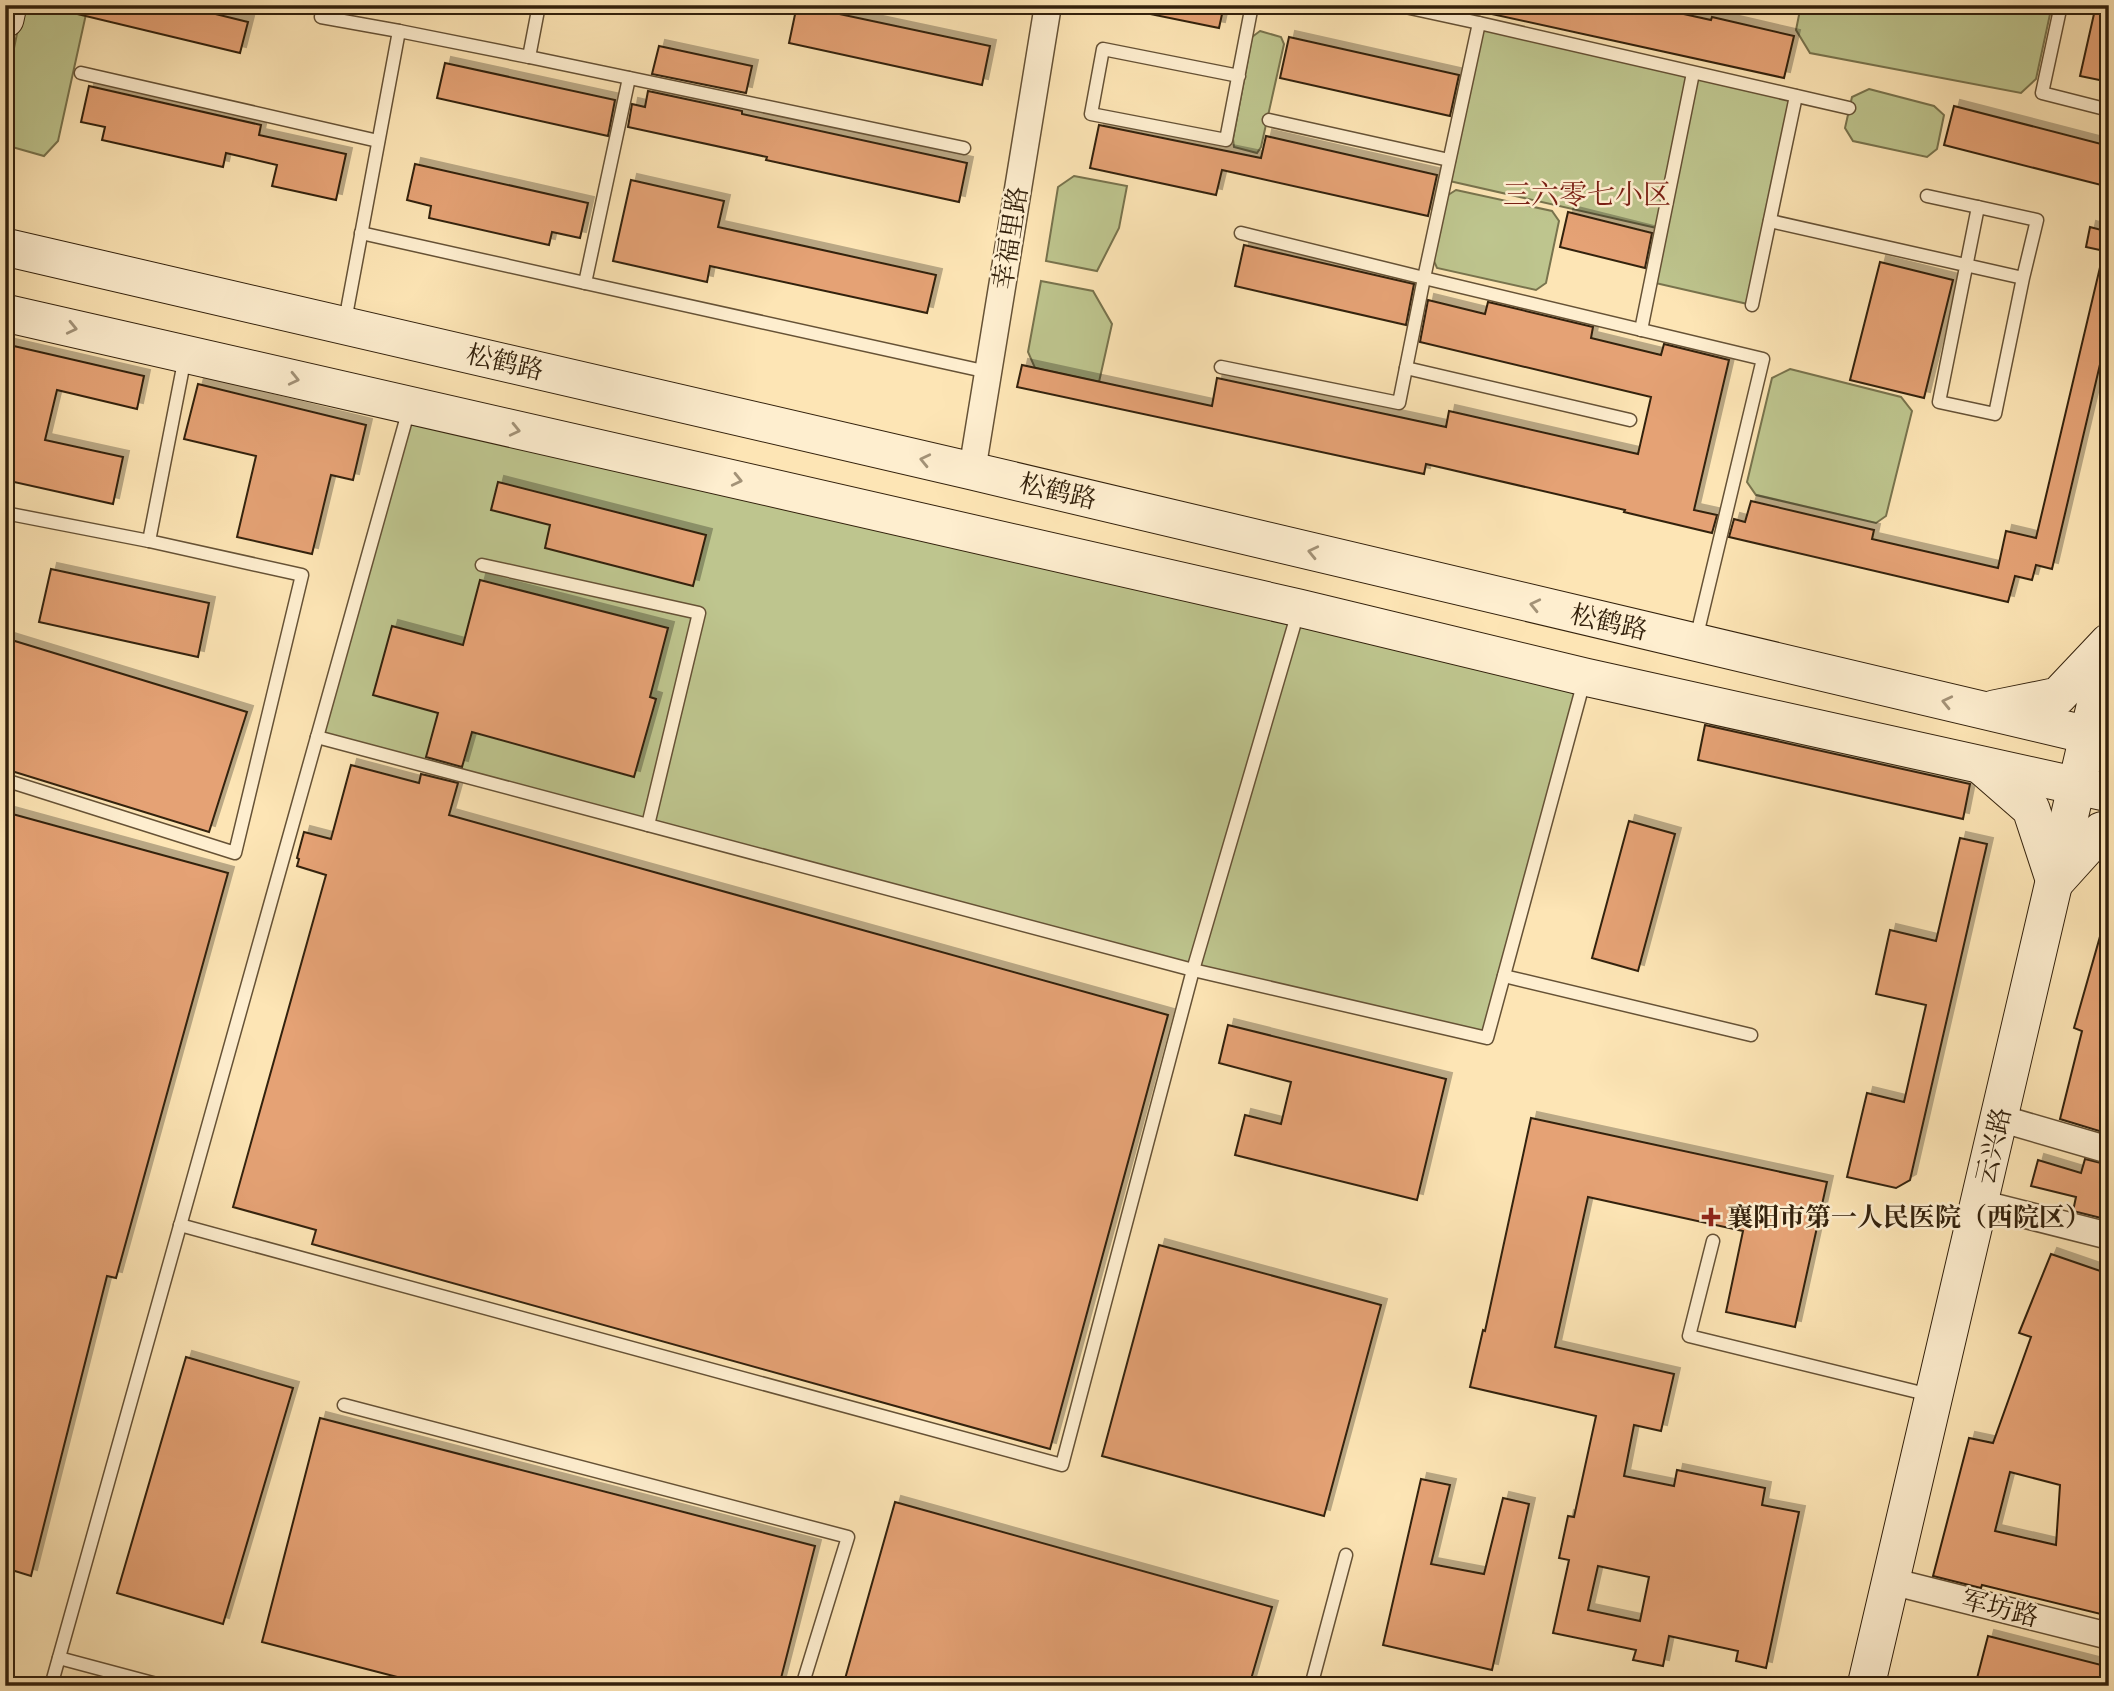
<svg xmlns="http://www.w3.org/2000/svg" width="2114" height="1691" font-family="Alegreya,'Noto Serif SC',serif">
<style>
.green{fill:#bec58e;stroke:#78734d;stroke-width:2}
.building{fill:#e5a275;stroke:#33210c;stroke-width:2;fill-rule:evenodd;filter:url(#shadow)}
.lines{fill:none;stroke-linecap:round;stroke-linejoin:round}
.lane-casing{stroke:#665236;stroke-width:15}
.street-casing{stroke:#665236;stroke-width:29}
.secondary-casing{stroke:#33210c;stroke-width:39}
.lane{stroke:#feeecf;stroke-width:12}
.street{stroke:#feeecf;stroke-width:26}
.secondary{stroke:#feeecf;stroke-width:37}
.oneway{stroke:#a39277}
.poi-dot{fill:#8f2418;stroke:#feeecf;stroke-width:2.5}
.labels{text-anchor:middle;stroke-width:5;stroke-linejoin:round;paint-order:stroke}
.street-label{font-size:26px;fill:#33210c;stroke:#feeecf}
.poi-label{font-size:26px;font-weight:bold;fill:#33210c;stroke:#feeecf;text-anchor:start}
.neighbourhood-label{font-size:28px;fill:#7a1f14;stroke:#feeecf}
</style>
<defs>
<filter id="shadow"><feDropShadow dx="6" dy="-6" stdDeviation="0" flood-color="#0004"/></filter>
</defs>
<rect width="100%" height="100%" fill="#fde5b5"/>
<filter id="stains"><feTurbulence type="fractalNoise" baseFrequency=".00286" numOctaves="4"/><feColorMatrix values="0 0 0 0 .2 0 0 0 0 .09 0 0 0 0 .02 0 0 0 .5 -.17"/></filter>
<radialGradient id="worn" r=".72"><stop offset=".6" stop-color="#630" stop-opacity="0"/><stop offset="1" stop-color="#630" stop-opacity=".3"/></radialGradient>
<g class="green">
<path d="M23,5H88L58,141L44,156L5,145V91Z"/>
<path d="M1801,5H2052L2036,79L2021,93L1810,53L1796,30Z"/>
<path d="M1479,23L1796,96L1752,305L1651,282L1661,229L1445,180Z"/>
<path d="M1260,31L1281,37L1284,44L1261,147L1257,153L1234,147L1233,139L1252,37Z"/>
<path d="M1869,89L1934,106L1944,115L1937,149L1927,157L1853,141L1845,128L1852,97Z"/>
<path d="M1074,176L1127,186L1119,228L1097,271L1046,261L1058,187Z"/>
<path d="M1456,190L1552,211L1559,221L1546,283L1536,290L1437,268L1433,259L1445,197Z"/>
<path d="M1041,281L1093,291L1112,324L1099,382L1035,368L1028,352Z"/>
<path d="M1790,369L1901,397L1912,411L1886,516L1876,523L1756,495L1747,482L1772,378Z"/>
<path d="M410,406L1585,677L1487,1038L1193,970L317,737Z"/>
</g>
<g class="building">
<path d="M74,5H179L248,22L240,53L73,13Z"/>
<path d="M797,5L990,46L982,85L789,43Z"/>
<path d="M1151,5H1224L1219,28L1150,14Z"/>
<path d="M1488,5H1643L1711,20L1712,17L1794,36L1784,78L1487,13Z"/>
<path d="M2096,5H2109V82L2080,76Z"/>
<path d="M1289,37L1459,75L1450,116L1280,78Z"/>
<path d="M659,46L752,66L746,93L652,74Z"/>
<path d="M445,63L615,100L608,136L437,98Z"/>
<path d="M89,86L261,125L259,135L346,154L336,200L272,186L277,165L226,153L223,167L102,140L105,127L81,122Z"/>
<path d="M648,91L742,111V114L967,163L959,202L766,160L767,157L628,127L632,104L645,107Z"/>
<path d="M1954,106L2109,146V187L1944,145Z"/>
<path d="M1099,125L1261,158L1266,136L1437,175L1428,216L1222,170L1216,195L1090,168Z"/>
<path d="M415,164L588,203L580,238L552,232L549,245L429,218L431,206L407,200Z"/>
<path d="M631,180L724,201L718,227L936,275L927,313L710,266L707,282L613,261Z"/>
<path d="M1568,212L1652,233L1645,268L1560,247Z"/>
<path d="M2090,227L2109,232V252L2086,247Z"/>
<path d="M1244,245L1414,284L1406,325L1235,286Z"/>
<path d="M1880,262L1953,280L1924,398L1850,380Z"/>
<path d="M2101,263L2109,264V326L2052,569L2036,565L2032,580L2015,576L2008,602L1729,537L1734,519L1745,522L1751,501L1874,530L1872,539L1998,568L2006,531L2036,538Z"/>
<path d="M1428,300L1485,314L1488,302L1593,327L1591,338L1661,355L1664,344L1729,360L1694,510L1717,515L1712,533L1624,512L1625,510L1426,464L1424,474L1017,387L1022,365L1212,406L1217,378L1446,427L1449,411L1638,454L1651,397L1420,342Z"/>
<path d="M5,344L144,376L137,409L57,390L45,440L123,457L113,504L5,480Z"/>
<path d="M198,384L366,425L353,480L331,475L312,554L237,537L256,456L184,439Z"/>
<path d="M498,482L706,535L693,586L545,548L550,525L491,510Z"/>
<path d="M51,569L209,603L198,657L39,622Z"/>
<path d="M480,580L668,628L650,697L656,699L634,777L472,732L462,767L426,757L438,713L373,695L392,626L463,645Z"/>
<path d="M5,638L247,712L209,832L5,769Z"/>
<path d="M1705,725L1970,784L1963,819L1698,760Z"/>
<path d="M351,765L419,783L421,774L458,783L449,815L1168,1015L1050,1449L312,1244L316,1230L233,1207L326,875L297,866L299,859L297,858L304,832L331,839Z"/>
<path d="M5,812L228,873L116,1278L107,1276L31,1576L5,1568Z"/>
<path d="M1629,821L1675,834L1638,971L1592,958Z"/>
<path d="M1960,838L1987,844L1910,1180L1896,1188L1847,1177L1867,1093L1904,1102L1926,1005L1876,994L1890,930L1936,941Z"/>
<path d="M2103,926L2109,927V1134L2060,1119L2082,1031L2074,1028Z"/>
<path d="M1228,1025L1446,1079L1417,1200L1235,1155L1245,1115L1281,1124L1291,1082L1219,1063Z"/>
<path d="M1531,1118L1827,1182L1795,1327L1726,1312L1743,1231L1588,1197L1555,1347L1674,1374L1661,1431L1634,1425L1624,1476L1674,1486L1677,1470L1765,1488L1762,1505L1799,1512L1766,1668L1736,1661L1738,1651L1669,1636L1663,1666L1633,1660L1636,1650L1553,1633L1569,1560L1559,1558L1568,1516L1574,1517L1596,1416L1470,1387L1483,1330L1485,1331ZM1598,1566L1649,1577L1640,1621L1588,1610Z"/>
<path d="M2085,1159L2109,1165V1220L2073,1211L2076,1197L2031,1186L2038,1160L2081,1173Z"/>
<path d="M1159,1245L1381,1305L1324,1516L1102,1456Z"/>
<path d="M2051,1254L2109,1274V1616L1982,1585L1981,1588L1933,1576L1969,1438L1993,1443L2031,1337L2019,1333ZM2010,1472L2060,1485L2056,1545L1995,1531Z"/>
<path d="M186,1357L293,1388L223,1624L117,1593Z"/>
<path d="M320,1418L815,1546L779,1686H432L262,1642Z"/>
<path d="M1421,1479L1450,1485L1431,1564L1484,1574L1503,1498L1529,1504L1492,1670L1383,1645Z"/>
<path d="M895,1502L1272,1607L1249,1686H843Z"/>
<path d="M1988,1636L2109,1667V1686H1975Z"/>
</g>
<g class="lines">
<g class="lane-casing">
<g id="lane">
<path d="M323,5L321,17L399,31"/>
<path d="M1396,5L1479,23"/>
<path d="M2061,5L2042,93L2109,110"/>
<path d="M529,57L964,148"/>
<path d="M81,73L378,141"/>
<path d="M1239,76L1103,49L1091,114L1226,140L1252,5"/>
<path d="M1269,120L1449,160"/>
<path d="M1927,196L1978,207"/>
<path d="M1770,221L2023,278L2037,220L1978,207L1939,402L1995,414L2023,278"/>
<path d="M361,233L585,283L629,78"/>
<path d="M585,283L988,372"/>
<path d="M1752,305L1796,96"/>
<path d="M345,321L399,31L529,57L539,5"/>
<path d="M1641,330L1693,73"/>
<path d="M1221,367L1399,403L1424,278L1241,233"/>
<path d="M1406,368L1630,420"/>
<path d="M5,513L149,541"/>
<path d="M482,565L699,613L648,825"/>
<path d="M1696,639L1763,359L1424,278L1479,23L1849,108"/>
<path d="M317,737L1193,970L1487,1038L1584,681"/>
<path d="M5,780L235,853L302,575L149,541L185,357"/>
<path d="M1504,976L1751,1035"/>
<path d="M180,1225L1062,1465L1193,970L1298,612"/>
<path d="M1713,1241L1689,1336L1930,1395"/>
<path d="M344,1405L848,1537L802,1686"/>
<path d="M59,1658L164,1686"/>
<path d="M51,1686L409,409"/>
<path d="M1311,1686L1346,1555"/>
</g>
</g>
<g class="street-casing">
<g id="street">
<path d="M972,471L1048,5"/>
<path d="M1999,1118L2109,1150"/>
<path d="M1979,1203L2109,1236"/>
<path d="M1890,1581L2109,1636"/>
</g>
</g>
<g class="secondary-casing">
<g id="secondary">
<path d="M5,19L8,5"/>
<path d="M5,247L972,471L2109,740"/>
<path d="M5,313L1299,608L1585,677L2109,793"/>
<path d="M1994,709L2058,696L2109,642"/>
<path d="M1984,768L2031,809L2055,882L2101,831L2109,829"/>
<path d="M1866,1686L2109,647"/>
</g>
</g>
<use href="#lane" class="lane"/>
<use href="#street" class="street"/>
<use href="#secondary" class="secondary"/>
</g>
<defs><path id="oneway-chevron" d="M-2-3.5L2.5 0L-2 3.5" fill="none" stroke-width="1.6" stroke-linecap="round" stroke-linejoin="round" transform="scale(1.75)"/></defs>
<g class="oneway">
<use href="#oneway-chevron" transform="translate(72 328) rotate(13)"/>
<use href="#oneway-chevron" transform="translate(294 379) rotate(13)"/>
<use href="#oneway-chevron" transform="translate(515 430) rotate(13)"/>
<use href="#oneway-chevron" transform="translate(925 460) rotate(-167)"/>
<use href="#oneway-chevron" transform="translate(737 480) rotate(13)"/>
<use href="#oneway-chevron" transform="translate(1313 552) rotate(-167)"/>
<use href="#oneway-chevron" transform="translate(1535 605) rotate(-167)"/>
<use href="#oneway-chevron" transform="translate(1947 702) rotate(-167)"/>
</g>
<path class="poi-dot" d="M1707.5 1206.5h7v7h7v7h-7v7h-7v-7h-7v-7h7z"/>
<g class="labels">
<g class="street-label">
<text transform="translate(1010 238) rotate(-81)" y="9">幸福里路</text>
<text transform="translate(505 362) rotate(13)" y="9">松鹤路</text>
<text transform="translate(1058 491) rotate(13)" y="9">松鹤路</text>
<text transform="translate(1609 622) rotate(13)" y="9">松鹤路</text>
<text transform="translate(1993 1146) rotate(-77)" y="9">云兴路</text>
<text transform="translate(2000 1608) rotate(14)" y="9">军坊路</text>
</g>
<g class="poi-label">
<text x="1727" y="1226">襄阳市第一人民医院（西院区）</text>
</g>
<g class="neighbourhood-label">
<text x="1587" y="204">三六零七小区</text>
</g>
</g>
<rect width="2114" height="1691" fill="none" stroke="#fde5b5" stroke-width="28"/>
<rect x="7" y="7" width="2100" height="1677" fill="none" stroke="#33210c" stroke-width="3.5"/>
<rect x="14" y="14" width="2086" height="1663" fill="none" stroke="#33210c" stroke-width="2"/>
<rect width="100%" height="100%" filter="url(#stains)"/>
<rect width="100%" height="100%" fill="url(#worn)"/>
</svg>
